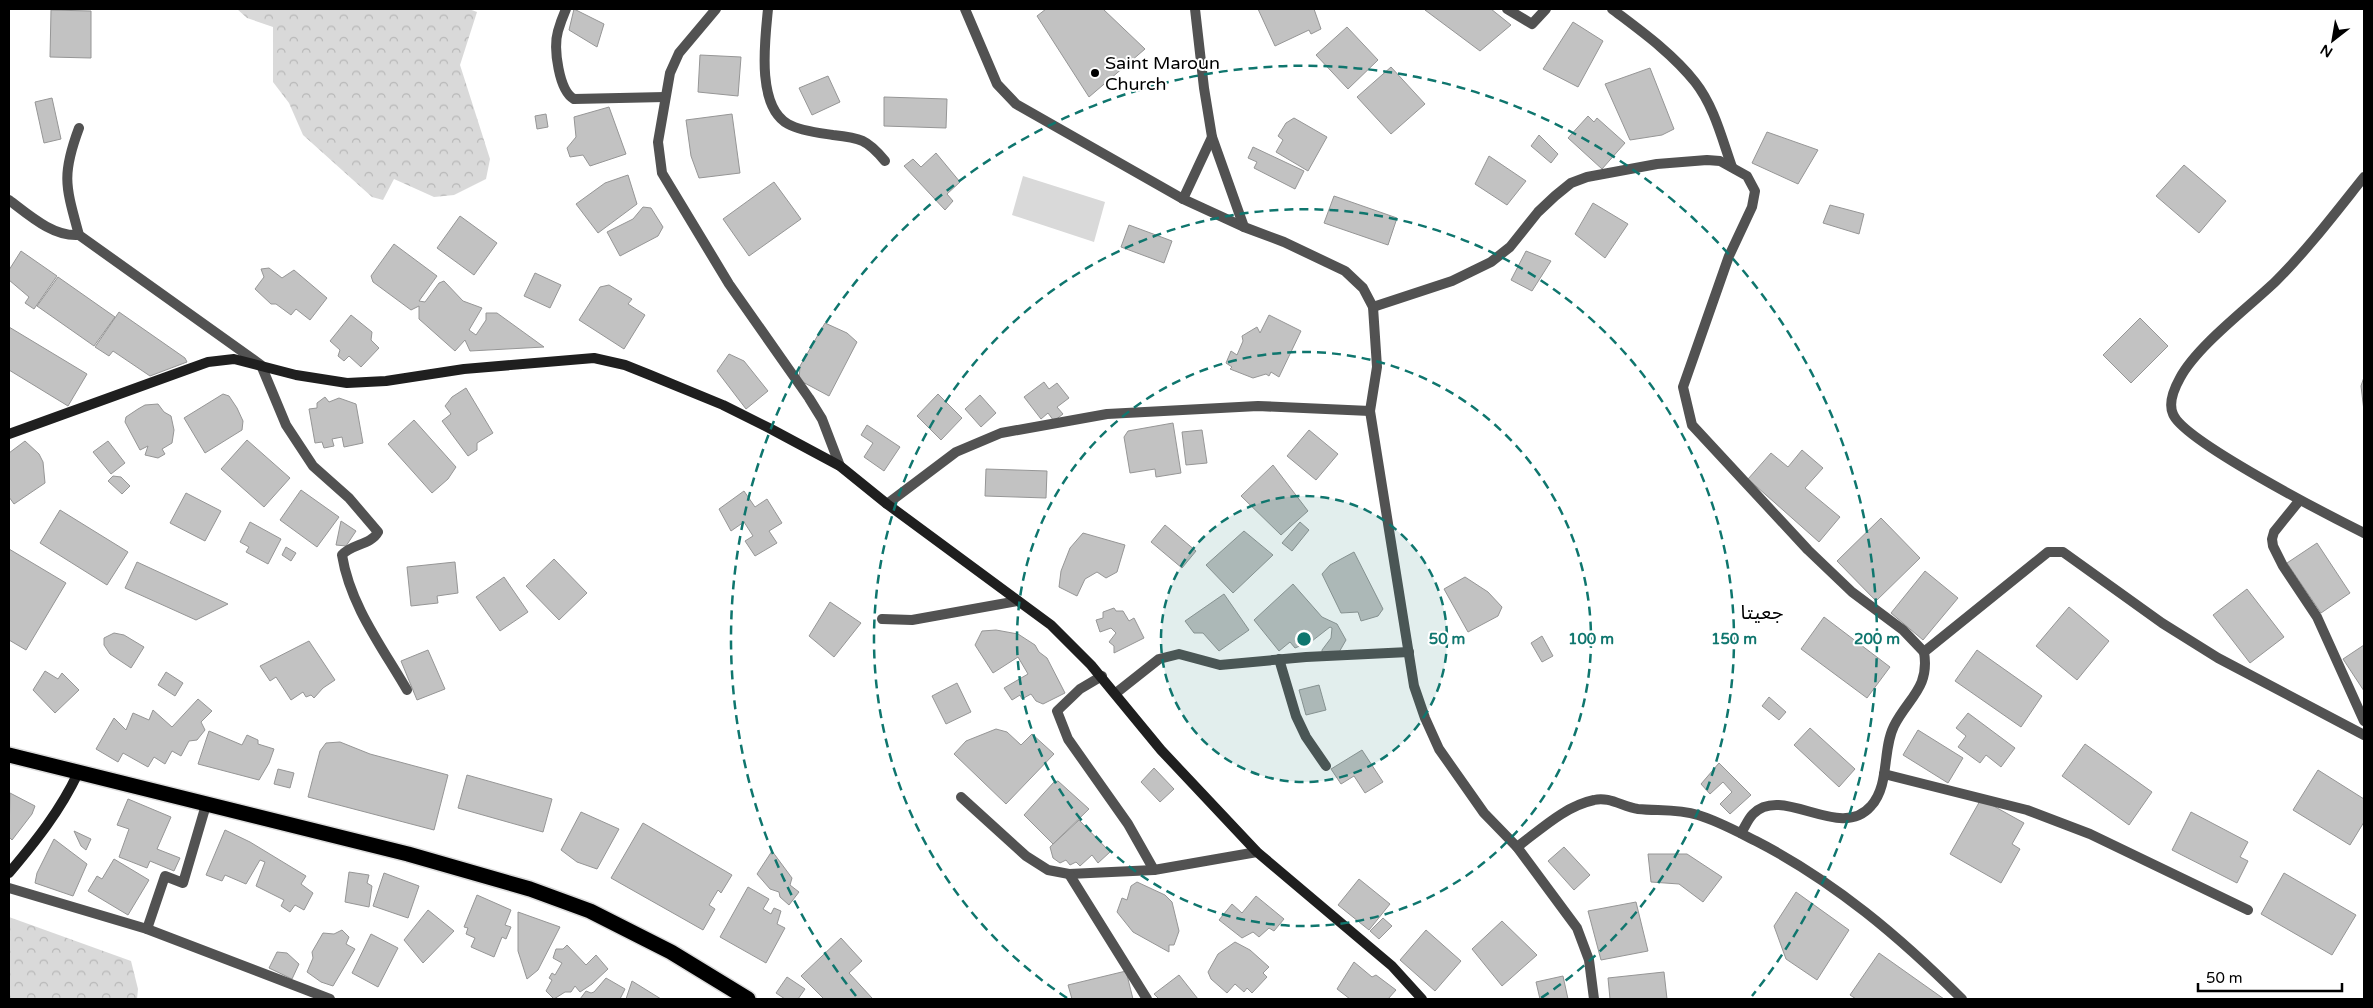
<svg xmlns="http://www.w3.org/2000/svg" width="2373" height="1008" font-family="'Varela Round','Noto Sans Arabic',sans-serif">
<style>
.forest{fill:url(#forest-crowns)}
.pitch{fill:#d9d9d9}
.building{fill:#c2c2c2;stroke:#969696}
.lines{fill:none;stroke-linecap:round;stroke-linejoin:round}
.highway-casing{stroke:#dbdbdb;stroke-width:18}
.lane{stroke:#525252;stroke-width:10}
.street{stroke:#525252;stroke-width:10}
.secondary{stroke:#1f1f1f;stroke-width:10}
.highway{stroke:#000;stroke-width:15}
.ring{fill:none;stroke:#0f766e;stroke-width:2.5;stroke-dasharray:9 6}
.poi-dot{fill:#000;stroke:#fff;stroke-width:2}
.labels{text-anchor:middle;stroke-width:4;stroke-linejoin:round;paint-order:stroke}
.poi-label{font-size:18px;fill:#000;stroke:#fff;text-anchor:start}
.quarter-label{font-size:20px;fill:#000;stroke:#fff}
.centre{fill:#0f766e;stroke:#fff;stroke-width:2.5}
.ring-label{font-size:15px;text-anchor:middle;font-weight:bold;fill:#0f766e;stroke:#fff;stroke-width:4;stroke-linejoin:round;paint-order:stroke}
</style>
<defs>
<pattern id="forest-crowns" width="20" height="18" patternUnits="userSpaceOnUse" patternTransform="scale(1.25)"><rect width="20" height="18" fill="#d9d9d9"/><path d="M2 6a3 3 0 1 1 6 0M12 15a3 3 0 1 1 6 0" fill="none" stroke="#b8b8b8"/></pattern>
</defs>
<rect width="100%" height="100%" fill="#fff"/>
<g class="forest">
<path d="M237,9H469L477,12L460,65L490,159L486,179L454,195L434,197L394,179L383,200L372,197L303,135L289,103L273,82V27L247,18Z"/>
<path d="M9,917L131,961L138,989L137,999H9Z"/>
</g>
<path class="pitch" d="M1023,176L1105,202L1094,242L1012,215Z"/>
<g class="building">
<path d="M574,9L604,24L597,47L569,30Z"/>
<path d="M1046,9H1103L1145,49L1089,97L1037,16Z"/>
<path d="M1258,9H1314L1321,29L1311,34L1309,30L1275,46Z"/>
<path d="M1427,9H1491L1511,25L1480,51L1425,10Z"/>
<path d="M51,10L91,11V58L50,57Z"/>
<path d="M1573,22L1603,41L1578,87L1543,69Z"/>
<path d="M1347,27L1378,60L1348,89L1316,55Z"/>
<path d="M700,55L741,57L738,96L698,92Z"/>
<path d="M1391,67L1425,104L1391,134L1357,97Z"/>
<path d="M1650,68L1674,129L1662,135L1630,140L1605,84Z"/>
<path d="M828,76L840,102L812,115L799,88Z"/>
<path d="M884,97L947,99L946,128L884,126Z"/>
<path d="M52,98L61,139L44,143L35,102Z"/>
<path d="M609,107L626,154L590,166L583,155L570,157L567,148L576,137L574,117Z"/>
<path d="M546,114L548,127L537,129L535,116Z"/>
<path d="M732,114L740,173L699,178L691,156L686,120Z"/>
<path d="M1588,116L1594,122L1597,118L1625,143L1602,169L1568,138Z"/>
<path d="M1294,118L1327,137L1308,171L1276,152L1283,140L1278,136L1286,123Z"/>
<path d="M1767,132L1818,150L1798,184L1752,163Z"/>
<path d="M1539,135L1558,154L1551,163L1531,146Z"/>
<path d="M1253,147L1304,171L1295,189L1254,168L1257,162L1248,158Z"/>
<path d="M936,153L960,182L947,194L953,201L945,210L904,166L913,159L921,167Z"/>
<path d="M1489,156L1526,181L1507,205L1475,184Z"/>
<path d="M2184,165L2226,201L2199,233L2156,196Z"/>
<path d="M628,175L637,204L598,233L576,204L605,183Z"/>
<path d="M774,182L801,219L749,256L723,219Z"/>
<path d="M1334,196L1397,218L1388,245L1324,223Z"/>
<path d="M1593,203L1628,224L1605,258L1575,234Z"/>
<path d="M1830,205L1864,214L1859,234L1823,223Z"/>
<path d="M643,207L651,208L663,227L658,236L620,256L607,232L633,219Z"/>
<path d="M460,216L497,243L474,275L437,248Z"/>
<path d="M1129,225L1172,241L1164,263L1121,247Z"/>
<path d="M394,244L437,276L419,301L425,302L439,283L444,281L463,301L482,308L469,330L476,335L486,320V313H497L544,347L470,351L465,340L455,351L419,319V306L411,310L373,282L371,276Z"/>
<path d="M21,251L57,276L34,309L25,303L29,297L9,280V270Z"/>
<path d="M1526,251L1551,261L1532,291L1511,280Z"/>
<path d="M269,268L282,278L294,270L327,298L310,320L296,309L291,315L276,304H271L255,289L264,277L261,269Z"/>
<path d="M535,273L561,285L550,308L524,296Z"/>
<path d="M58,277L115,317L94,346L37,306Z"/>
<path d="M609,285L632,299L628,304L645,315L624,349L579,320L600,287Z"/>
<path d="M119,312L185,358L187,362L150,376L113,351L109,356L95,347Z"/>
<path d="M351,315L372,332L371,340L379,348L361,367L349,356L344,361L338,356L340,350L330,341Z"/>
<path d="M1269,315L1301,331L1279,377L1271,372L1269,376L1266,374L1253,378L1230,369L1232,367L1226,363L1231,351L1237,355L1243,341L1242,336L1257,327L1260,333Z"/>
<path d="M2140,318L2168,346L2131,383L2103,355Z"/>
<path d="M825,323L847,333L857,342L829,396L799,380L800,366Z"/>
<path d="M9,327L87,374L68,406L9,370Z"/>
<path d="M729,354L744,361L768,391L746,409L717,371Z"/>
<path d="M2364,377V411L2361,386Z"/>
<path d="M1044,382L1049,389L1057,383L1069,398L1057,407L1063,414L1054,421L1048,413L1041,419L1024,397Z"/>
<path d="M466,388L493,433L477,443V450L468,456L442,421L451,414L445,406L452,397Z"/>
<path d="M223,394L229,396L237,408L243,421L242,430L205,453L184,418Z"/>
<path d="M938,394L962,418L941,440L917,416Z"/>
<path d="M980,395L996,413L981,427L965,409Z"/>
<path d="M325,397L329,402L339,398L356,404L363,443L344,447L342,437L332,439L334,446L324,448L322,442L315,443L309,409L317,408V403Z"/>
<path d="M158,404L164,412L171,416L174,430L172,443L162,449L165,454L158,458L145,455L148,446L140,450L125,422L126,417L138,409L145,405Z"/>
<path d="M414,420L456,467L448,479L432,493L388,444Z"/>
<path d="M1173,423L1181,473L1156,477L1155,469L1130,473L1124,437L1128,431Z"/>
<path d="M867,425L900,447L884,471L864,457L873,443L861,435Z"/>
<path d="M1202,430L1207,463L1186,465L1182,432Z"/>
<path d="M1309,430L1338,454L1316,480L1287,456Z"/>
<path d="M247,440L290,478L264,507L221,469Z"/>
<path d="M25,441L39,454L43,462L45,483L14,504L9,497V453Z"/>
<path d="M108,441L125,463L111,474L93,452Z"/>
<path d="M1802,450L1823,468L1805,488L1840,517L1819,542L1748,479L1771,453L1788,467Z"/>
<path d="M1273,465L1308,511L1281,535L1241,496Z"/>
<path d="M986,469L1047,471L1046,498L985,496Z"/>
<path d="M113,476L121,477L130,486L122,494L108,481Z"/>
<path d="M301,490L339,517L317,547L280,520Z"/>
<path d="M744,491L755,507L767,499L782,523L769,531L777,543L755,556L745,541L753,536L744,522L731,531L719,509Z"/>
<path d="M186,493L221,511L205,541L170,523Z"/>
<path d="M60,510L128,552L107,585L40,543Z"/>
<path d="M1881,518L1920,558L1876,601L1837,561Z"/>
<path d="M341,521L356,531L346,546L336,545Z"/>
<path d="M250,522L281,539L268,564L246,552L249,547L240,542Z"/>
<path d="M1300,522L1309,530L1292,551L1282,543Z"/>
<path d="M1165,525L1196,551L1182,568L1151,542Z"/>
<path d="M1244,531L1273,555L1233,593L1206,565Z"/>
<path d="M1083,533L1125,545L1117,572L1106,578L1097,572L1085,579L1077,596L1059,587L1061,571L1070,548Z"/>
<path d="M2317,543L2350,593L2321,613L2287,563Z"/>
<path d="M286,547L296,553L291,561L282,555Z"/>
<path d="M9,549L66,583L26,650L9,640Z"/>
<path d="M1354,552L1383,609L1378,616L1361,621L1358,612L1341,613L1322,574L1330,565Z"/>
<path d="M554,559L587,593L559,620L526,586Z"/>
<path d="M137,562L228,604L196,620L125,588Z"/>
<path d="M455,562L458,593L437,596L438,603L411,606L407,567Z"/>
<path d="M1925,571L1958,598L1923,640L1891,613Z"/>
<path d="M504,577L528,612L500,631L476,597Z"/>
<path d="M1465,577L1488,592L1502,607L1498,616L1468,632L1444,589Z"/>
<path d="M1293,584L1322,617L1337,624L1346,640L1338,654L1322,653V650L1331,638L1332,628L1330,627L1312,641L1295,648L1290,642L1279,651L1254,620Z"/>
<path d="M2247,589L2284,637L2250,663L2213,615Z"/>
<path d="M1224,594L1249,630L1219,651L1203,633H1194L1185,621Z"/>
<path d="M830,602L861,623L834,657L809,636Z"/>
<path d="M2069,607L2109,641L2077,680L2036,646Z"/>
<path d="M1114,608L1116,611H1123L1129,621L1134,618L1144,638L1114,653V646L1109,642L1116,633L1111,628L1100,632L1096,620L1103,618V612Z"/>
<path d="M1824,617L1890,667L1867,698L1801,649Z"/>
<path d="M996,630L1018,634L1035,645L1039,652L1047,658L1065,693L1043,704L1036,701L1031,694L1022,699L1020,695L1012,700L1004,688L1028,674L1018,657L993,673L975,645L982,631Z"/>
<path d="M114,633L124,635L144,647L131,668L110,654L104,645V638Z"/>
<path d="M1542,636L1553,656L1542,662L1531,643Z"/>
<path d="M309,641L335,680L323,688L314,698L311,695L306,697L303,692L291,700L276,677L270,681L260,666Z"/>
<path d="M2364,645V691L2343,659Z"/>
<path d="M428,650L445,689L417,700L401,661Z"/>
<path d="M1977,650L2042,696L2021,727L1955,681Z"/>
<path d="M45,671L58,679L62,673L79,690L55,713L33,690Z"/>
<path d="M166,672L183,683L175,696L158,685Z"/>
<path d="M957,683L971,712L946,724L932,696Z"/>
<path d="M1319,685L1326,710L1306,715L1299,690Z"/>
<path d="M1769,697L1786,712L1779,720L1762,706Z"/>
<path d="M198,699L212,711L201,722L205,730L197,740L189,741L181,756L172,751L165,764L154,757L148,767L123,753L118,762L96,749L114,718L126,730L133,713L149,720L153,710L172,727Z"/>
<path d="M1968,713L2015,748L2001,767L1986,755L1980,763L1958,747L1966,736L1956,728Z"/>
<path d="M1810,728L1855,769L1839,787L1794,745Z"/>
<path d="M996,729L1007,732L1021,745L1032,734L1054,754L1006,804L954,754L966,741Z"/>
<path d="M1918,730L1963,758L1948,783L1903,755Z"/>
<path d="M209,731L242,745L247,735L258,740V744L274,749L269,763L259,780L198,764Z"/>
<path d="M340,742L370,754L448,775L434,830L308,797L320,751L326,743Z"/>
<path d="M2085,744L2152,792L2129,825L2062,776Z"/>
<path d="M1362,750L1383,782L1365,793L1354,776L1341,784L1331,769Z"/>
<path d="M1719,763L1751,795L1730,814L1720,804L1732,792L1723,782L1710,794L1701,784Z"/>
<path d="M1154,768L1174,789L1160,802L1141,782Z"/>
<path d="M278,769L294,773L290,788L274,784Z"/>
<path d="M2318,770L2364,799V822L2350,845L2293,810Z"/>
<path d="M467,775L552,799L543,832L458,808Z"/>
<path d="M1058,781L1089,809L1053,844L1024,815L1054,782Z"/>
<path d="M10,793L35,806L32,814L12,840L9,837Z"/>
<path d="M128,799L171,817L157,849L180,858L174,871L150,861L147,868L119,857L129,829L117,825Z"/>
<path d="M1981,799L2024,823L2012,844L2020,849L2001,883L1950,854Z"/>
<path d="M581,812L619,829L597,869L577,862L561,850Z"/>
<path d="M2191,812L2248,842L2240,857L2248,861L2237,883L2172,850Z"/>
<path d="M1079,820L1110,852L1098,863L1092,855L1080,866L1076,862L1070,865L1066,860L1060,863L1053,858L1050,847Z"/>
<path d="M643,823L732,875L721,893L718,890L709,905L715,909L703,930L611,878Z"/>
<path d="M225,830L250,842L306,876L301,884L313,893L304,910L295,905L290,912L281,906L284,900L256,886L265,862L260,860L246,884L225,875L222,881L206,875Z"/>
<path d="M74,831L91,839L86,850L81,846Z"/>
<path d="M54,839L87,864L73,896L35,883L37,873Z"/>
<path d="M1564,847L1590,875L1574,890L1548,861Z"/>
<path d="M772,851L792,878L790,885L799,892L789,905L780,897L779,892L770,889L757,874Z"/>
<path d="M1648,854H1687L1722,877L1703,902L1679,884L1651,882Z"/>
<path d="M114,859L149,880L128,915L88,891L97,876L102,879Z"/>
<path d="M349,872L369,875L367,883L372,886L369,907L345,902Z"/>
<path d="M384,873L419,886L408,918L373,906Z"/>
<path d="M2284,873L2356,915L2332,955L2261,914Z"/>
<path d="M1359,879L1390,904L1369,930L1338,905Z"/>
<path d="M1137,882L1165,895L1172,902L1179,931L1174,945H1169V952L1133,932L1117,912L1122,898L1127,900L1131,886Z"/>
<path d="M748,887L769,899L763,909L771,914L774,908L781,911L777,924L785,928L766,963L720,937Z"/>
<path d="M1796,892L1849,930L1817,980L1786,959L1774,926Z"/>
<path d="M477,895L511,910L505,925L511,927L506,939L502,937L494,957L471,947L475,938L466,934L468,928L464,927Z"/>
<path d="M1256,896L1284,919L1274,931L1269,928L1259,937L1253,932L1242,938L1219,920L1232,904L1242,913Z"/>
<path d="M1636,902L1648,951L1601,960L1588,911Z"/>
<path d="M428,910L454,931L423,963L404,940Z"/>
<path d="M518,912L560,927L538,970L527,979L518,951Z"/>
<path d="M1383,918L1392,926L1379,939L1370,931Z"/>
<path d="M1502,921L1537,955L1502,986L1472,949Z"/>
<path d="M342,930L349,937L346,944L355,949L333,986L321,982L307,972L313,958L312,952L323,933L334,934Z"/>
<path d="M1426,930L1461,961L1435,991L1400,960Z"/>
<path d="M371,934L398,948L378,987L352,973Z"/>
<path d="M841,938L862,961L849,973L872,998L870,999H824L801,976Z"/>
<path d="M1235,942L1250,950L1269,967L1263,973L1267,977L1252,993L1247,988L1244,992L1235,984L1227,993L1211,979L1208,972L1218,954Z"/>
<path d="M567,945L586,965L596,955L608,969L592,984L580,992L575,986L571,992H565L554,999L546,991L552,980L549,978L552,973L555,975L562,963L553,958L556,949H563Z"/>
<path d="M277,952L287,953L299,964L292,979L269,968Z"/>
<path d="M1879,953L1944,999H1856L1850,995Z"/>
<path d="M1354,962L1372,977L1376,975L1396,990L1388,999H1350L1337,989Z"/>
<path d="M1126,971L1133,999H1072L1068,985Z"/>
<path d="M1664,972L1667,999H1610L1608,978Z"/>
<path d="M1179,975L1198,999H1159L1154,994Z"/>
<path d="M1563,976L1568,999H1540L1536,982Z"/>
<path d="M787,977L805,989L798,999H785L776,993Z"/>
<path d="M606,978L625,989L620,999H580L586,991L591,993L594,992Z"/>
<path d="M632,981L661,999H626Z"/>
</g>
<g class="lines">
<g class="highway-casing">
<path id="highway" d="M9,755L408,854L530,889L590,911L671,952L748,999"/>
</g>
<path class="lane" d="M147,929L165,876L183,883L206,805"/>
<g class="street">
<path d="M566,9C563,16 560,24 558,31C553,48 559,91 574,99L665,97"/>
<path d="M716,9L679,53L670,73L658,142L662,173L729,284L809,398L822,419L840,466"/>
<path d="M768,9C765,40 756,106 788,124C800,131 820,133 833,135C860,138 867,139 885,161"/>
<path d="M965,9L997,84L1016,104L1183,199L1244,227L1284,242L1345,271L1363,288L1373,307L1377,367L1370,411L1414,686L1425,718L1439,749L1484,813L1517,847L1577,928L1589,960L1594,999"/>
<path d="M1195,9L1204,88L1212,137L1244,227"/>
<path d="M1507,9L1532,24L1546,9"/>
<path d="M1612,9C1641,31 1672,53 1695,82C1714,106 1722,139 1732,167"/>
<path d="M79,128C61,176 66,187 79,235L261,365L286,425L313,466L349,498L378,532C371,545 351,544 342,555C350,605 382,647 407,690"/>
<path d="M2364,177C2336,212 2308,249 2276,281C2249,307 2197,346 2180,378C2175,387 2168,403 2173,414C2183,441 2332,517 2364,533"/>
<path d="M1183,199L1212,137"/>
<path d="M9,200C29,215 53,237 79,235"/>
<path d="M1373,307L1452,281L1491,262L1510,247L1538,212L1555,196L1571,183L1587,177L1657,164L1707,160L1720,161L1747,176L1755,191L1752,207L1729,256L1683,387L1692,425L1808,550L1852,592L1903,630L1924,652"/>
<path d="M2299,501L2274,532L2272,539L2273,546L2283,566L2317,617L2364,721"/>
<path d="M887,504L956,452L1001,433L1107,414L1258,406L1370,411"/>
<path d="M882,619L912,620L1018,601"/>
<path d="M1279,659L1296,716L1306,737L1326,766"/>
<path d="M1102,676L1080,689L1057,711L1068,739L1128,824L1154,870"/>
<path d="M1116,693L1159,659L1179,654L1220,665L1306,657L1409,652"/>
<path d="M1884,774L2027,810L2090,834L2248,910"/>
<path d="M961,797L1026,856L1048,870L1069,874L1154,870L1257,852"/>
<path d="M1741,833C1745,827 1748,819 1753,814C1783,784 1840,842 1871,806C1890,785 1882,750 1894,726C1908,698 1930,688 1924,652L2048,552H2063L2162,623L2218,658L2364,735"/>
<path d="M1517,847C1540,830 1565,806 1594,800C1609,796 1623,807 1638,809C1658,811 1678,809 1698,815C1718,821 1738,832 1756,841C1834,881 1901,938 1962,999"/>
<path d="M1069,874L1147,999"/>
<path d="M9,888L147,929L330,999"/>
</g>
<g class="secondary">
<path d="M9,434L208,362L234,359L296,375L347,383L386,381L464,369L594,358L625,365L650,375L723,405L771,429L840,466L887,504L1051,625L1091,665L1161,750L1257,852L1392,966L1422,999"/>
<path d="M9,873C36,841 60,811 78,773"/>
</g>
<use href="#highway" class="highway"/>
</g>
<circle cx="1304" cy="639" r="143" fill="#0f766e" fill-opacity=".12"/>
<g class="ring">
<circle cx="1304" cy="639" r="143"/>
<circle cx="1304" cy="639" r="287"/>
<path d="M1067 998A430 430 0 1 1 1541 998"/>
<path d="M856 996A573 573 0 1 1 1752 996"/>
</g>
<circle class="poi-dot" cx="1095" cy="73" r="5"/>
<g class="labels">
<g class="poi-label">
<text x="1105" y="69">Saint Maroun<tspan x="1105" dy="21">Church</tspan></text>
</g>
<g class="quarter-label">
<text x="1762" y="619">جعيتا</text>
</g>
</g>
<circle cx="1304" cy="639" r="8" class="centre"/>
<g class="ring-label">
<text x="1447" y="644">50 m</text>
<text x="1591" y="644">100 m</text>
<text x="1734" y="644">150 m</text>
<text x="1877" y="644">200 m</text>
</g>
<rect width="2373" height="1008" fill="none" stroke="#000000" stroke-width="20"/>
<g transform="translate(2333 40) rotate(211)" stroke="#ffffff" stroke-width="4" paint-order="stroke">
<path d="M0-4L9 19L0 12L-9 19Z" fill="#000000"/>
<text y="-8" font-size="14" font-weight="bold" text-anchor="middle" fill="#000000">N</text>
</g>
<path d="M2198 983v8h144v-8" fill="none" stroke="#000000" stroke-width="2.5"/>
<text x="2206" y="983" font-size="15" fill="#000000" stroke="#ffffff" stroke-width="4" paint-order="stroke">50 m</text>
</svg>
